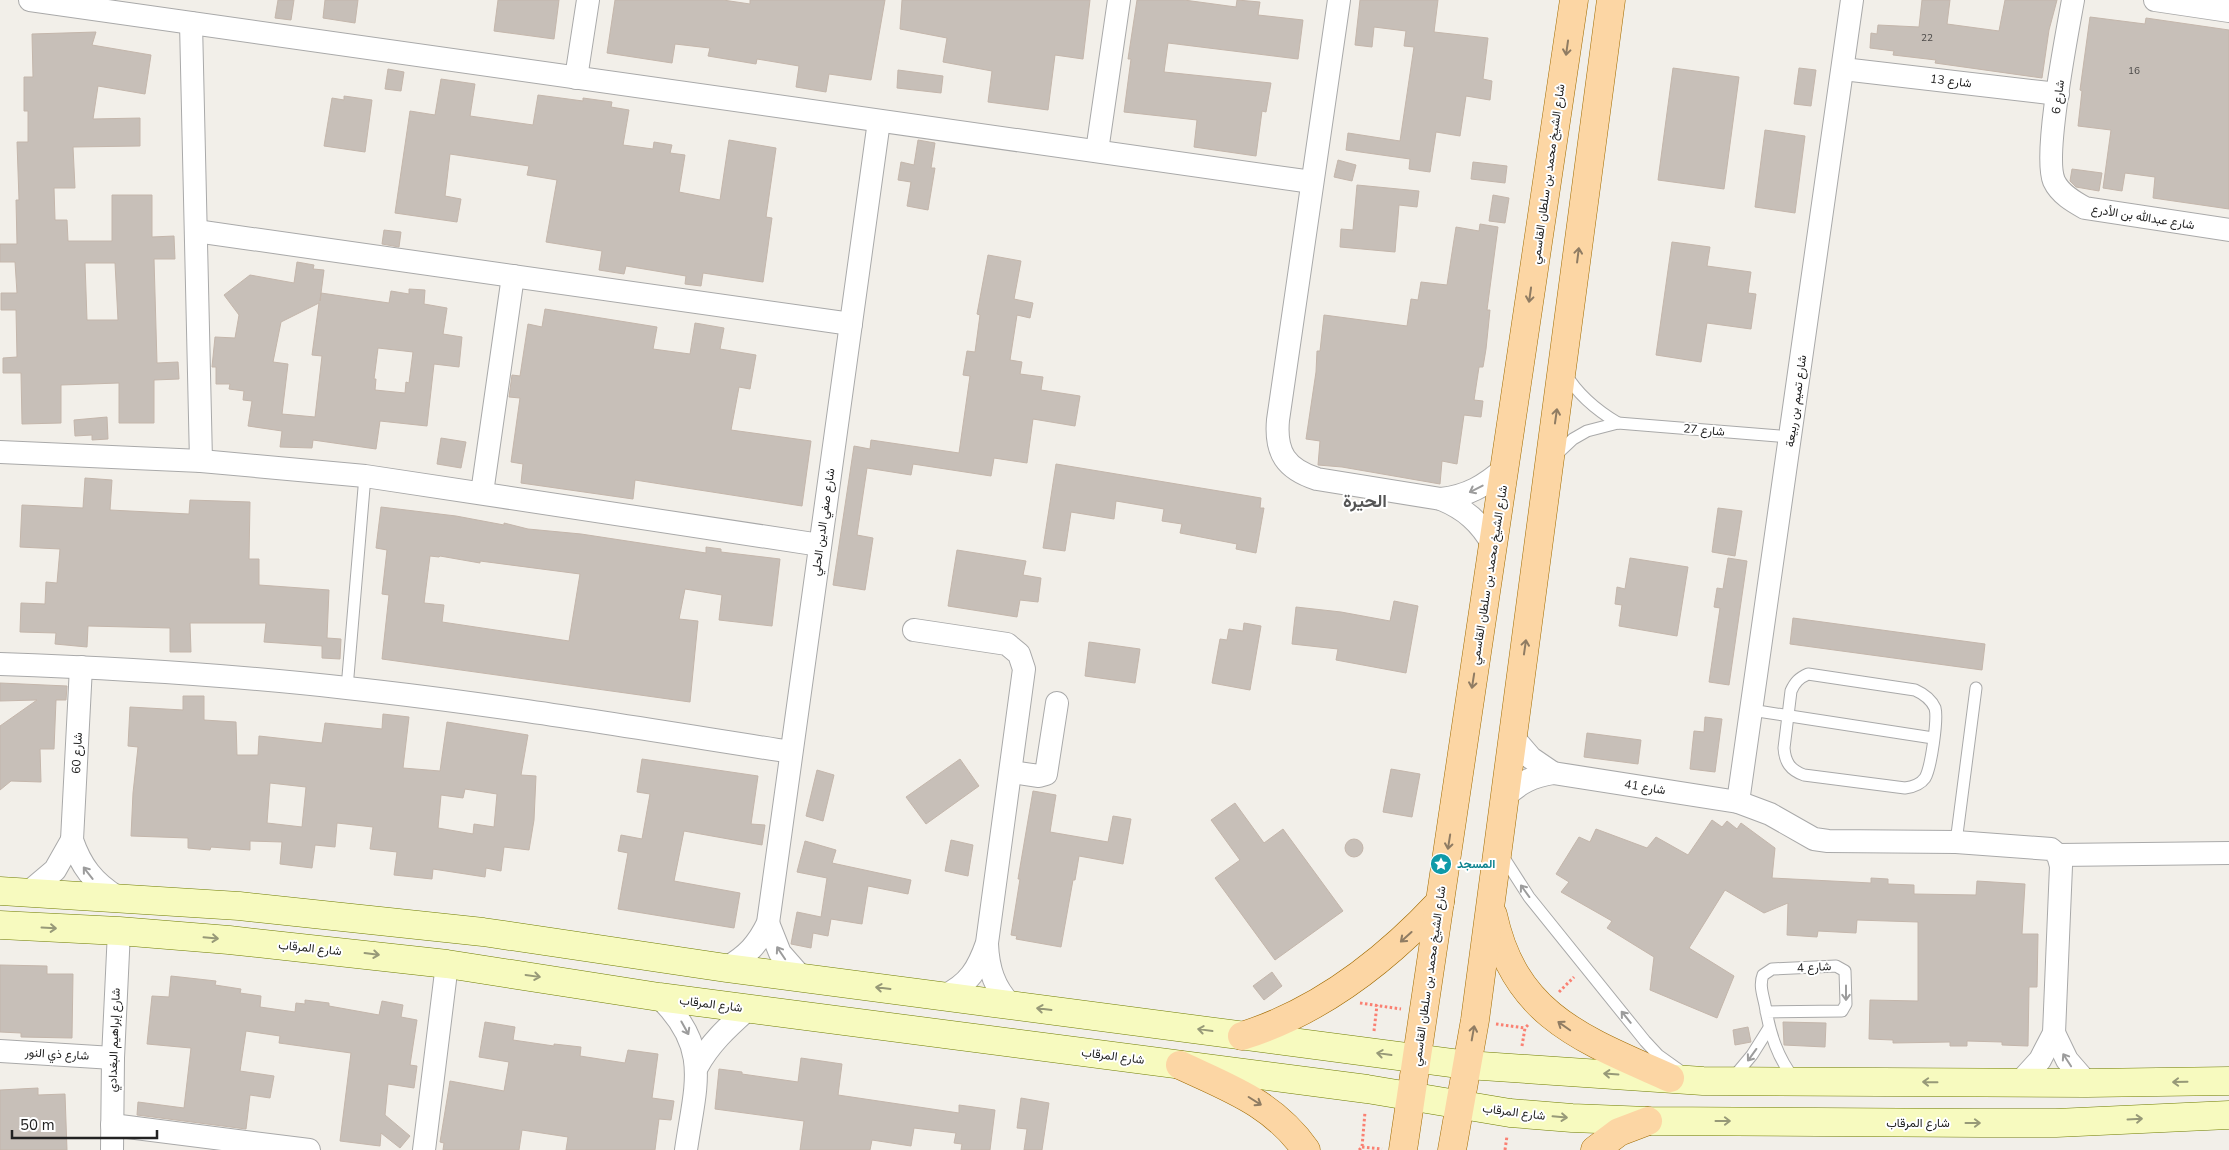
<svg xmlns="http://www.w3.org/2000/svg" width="2229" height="1150" font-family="'Nunito Sans',Vazirmatn,sans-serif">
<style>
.building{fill:#c7bfb8;stroke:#c4b6ab;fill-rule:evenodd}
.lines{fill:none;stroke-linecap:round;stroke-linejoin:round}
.service-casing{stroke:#a9a9a9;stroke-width:13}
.minor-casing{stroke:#a9a9a9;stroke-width:24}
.secondary-casing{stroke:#707d05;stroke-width:29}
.primary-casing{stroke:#a06b00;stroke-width:29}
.path{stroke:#fa8072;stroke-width:3;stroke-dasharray:2.5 2.5;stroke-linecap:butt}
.service{stroke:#fff;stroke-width:11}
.minor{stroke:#fff;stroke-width:22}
.secondary{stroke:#f7fabf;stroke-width:28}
.primary{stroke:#fcd6a4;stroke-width:28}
.oneway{stroke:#8f7c63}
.oneway2{stroke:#9c9c9c}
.oneway3{stroke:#979978}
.labels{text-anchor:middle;stroke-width:4;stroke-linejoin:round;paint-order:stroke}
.number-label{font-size:10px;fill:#4b4948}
.street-label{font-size:12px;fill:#222;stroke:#fff}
.culture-label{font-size:12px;font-weight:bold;fill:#0d838f;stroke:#fff;text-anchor:start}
.district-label{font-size:18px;font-weight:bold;fill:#555;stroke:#fff}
</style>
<rect width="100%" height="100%" fill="#f2efe9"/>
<g class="building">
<path d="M278,0H294L291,20L275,18Z"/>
<path d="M325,0H358L355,23L323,18Z"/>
<path d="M498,0H559L554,39L494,31Z"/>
<path d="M615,0H723L750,4V0H885L871,80L829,74L826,92L796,87L799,66L757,59L756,64L708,56L710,48L675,44L672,63L607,53Z"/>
<path d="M902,0H1090L1083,59L1055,55L1048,110L988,102L992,71L943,62L947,38L900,29Z"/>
<path d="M1137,0H1184L1236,7L1237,0L1260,2L1258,15L1303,20L1298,59L1168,43L1164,72L1271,83L1266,112L1262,111L1256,156L1194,147L1197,120L1124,112L1131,59H1128Z"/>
<path d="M1360,0H1438L1434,32L1488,38L1483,79L1492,81L1490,100L1466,96L1460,136L1436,132L1430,172L1409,169L1410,159L1346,150L1348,133L1400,141L1414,47L1404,46L1406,31L1374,27L1372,47L1355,45Z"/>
<path d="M1922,0H1950L1947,24L1999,31L2005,0H2057L2049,30L2042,78L1935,63L1936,60L1893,55L1894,51L1870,48L1871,33L1877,34L1878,25L1919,27Z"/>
<path d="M2090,17L2145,24L2146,18L2229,30V209L2153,198L2155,177L2125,173L2122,191L2103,188L2111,130L2078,126L2082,91L2080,90Z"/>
<path d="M96,32L92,45L151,55L145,94L98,86L93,119L140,118V146L73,147L75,188H54L55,220H67L68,241H112V195H152V237L174,236L175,259H154L157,363L178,362L179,379L154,380V423H119V383L61,385V423L22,424L21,373H3V358L17,357L16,310H1V293H17L15,262H0V244H17L16,200H19L17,142H28V111H24V77H33L32,34ZM85,263H115L118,320H87Z"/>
<path d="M1673,68L1739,77L1724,189L1658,180Z"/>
<path d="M1799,68L1816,70L1811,106L1794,104Z"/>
<path d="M388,69L404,72L401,91L385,89Z"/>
<path d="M898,70L943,76L941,93L897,88Z"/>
<path d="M441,79L475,84L470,116L533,125L538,95L583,101V98L612,102L611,107L629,110L623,145L653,149L654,142L672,145L670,153L685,155L679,192L720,200L729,140L776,148L766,217L772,218L763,282L703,273L701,286L685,284L686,276L626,266L624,274L599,270L602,251L546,242L557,180L527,175L529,166L450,154L445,196L461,199L457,222L395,213L410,111L435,115Z"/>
<path d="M344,96L372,100L365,152L324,146L332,98L344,100Z"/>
<path d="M1765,130L1805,136L1795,213L1755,207Z"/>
<path d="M918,140L935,143L931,168H935L928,210L907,206L911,182L898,180L901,162L914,165Z"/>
<path d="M1338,160L1356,165L1352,181L1334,177Z"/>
<path d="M1473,162L1507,166L1505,183L1471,179Z"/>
<path d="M2072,169L2102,173L2099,191L2076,187L2070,181Z"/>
<path d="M1357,185L1419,191L1417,207L1399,205L1395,252L1340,247L1341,229L1353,230Z"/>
<path d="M1493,195L1509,198L1505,223L1489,221Z"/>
<path d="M1480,224L1498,227L1487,310H1490L1486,349L1483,367H1479L1474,400L1483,401L1481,417L1464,415L1457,464L1442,461L1440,484L1342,467L1318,465L1320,441L1306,439L1316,372L1317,351H1320L1324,315L1407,326L1411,299L1418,300L1421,282L1447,285L1456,227L1479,231Z"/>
<path d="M384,230L401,232L399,247L382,244Z"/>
<path d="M1672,242L1710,247L1707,266L1751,272L1748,293L1756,294L1751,329L1707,323L1701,362L1656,355Z"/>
<path d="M988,255L1021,261L1014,299L1033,303L1030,318L1017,315L1010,360L1022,362L1020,374L1043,377L1041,390L1080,396L1075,426L1033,419L1027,463L994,458L991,476L913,464L911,475L867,468L857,535L873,538L865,590L833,585L854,446L870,449L871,440L959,453L970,376L963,375L967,351L975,352L980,315L977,314Z"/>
<path d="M297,262L314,265L313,269L324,270L320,301L321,293L389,303L391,291L409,294V289L425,290L424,304L447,308L443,334L462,337L459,367L434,364L427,426L380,421L376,449L313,440L312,448L280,447L282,431L248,426L252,401L243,400L244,391L229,389L230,384H216V367H212L215,337L235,338L239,315L224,295L250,275L294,283ZM319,303L312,355L322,356L315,417L282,414L288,364L273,362L281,322ZM378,348L413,352L409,383L406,382L405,393L375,390L376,379H374Z"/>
<path d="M545,309L657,327L653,349L690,354L695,323L724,328L720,349L756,355L750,389L739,387L731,430L811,441L802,506L635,480L633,499L521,483L523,464L511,462L520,398L509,397L512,375L520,376L528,324L542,327Z"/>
<path d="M107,417L108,439L92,440V435L75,436L74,420Z"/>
<path d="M441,438L466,442L461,468L437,464Z"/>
<path d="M1056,464L1261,498L1260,508H1264L1256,553L1236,549L1237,544L1180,533L1182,524L1162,521L1164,509L1116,501L1114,519L1071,512L1065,551L1043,548Z"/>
<path d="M85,478L112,480L110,510L189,514L190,500L250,502L249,559H259V585L329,590L327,638L341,639L340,659L322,658V646L264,642L266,623H190L191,652H170V628L88,626L87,647L55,644L56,633L20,632L21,603L45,604L46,582L57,583L60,549L20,547L22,505L83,508Z"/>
<path d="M381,507L456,516L504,525V523L528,529L581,534L706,553V547L721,549V552L780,559L772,626L719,620L722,595L685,589L679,619L698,621L690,702L382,659L389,595L382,594L387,550L376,548ZM430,556L439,557L440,556L480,563V561L580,574L569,641L442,622L444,605L424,603Z"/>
<path d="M1718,508L1742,511L1735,556L1712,552Z"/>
<path d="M957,550L1026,561L1023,575L1041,578L1038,602L1020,600L1017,617L948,606Z"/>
<path d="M1630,558L1688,567L1677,636L1619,626L1622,605L1615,604L1617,587L1625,589Z"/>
<path d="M1728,558L1747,561L1729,685L1709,682L1720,608L1714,607L1717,588L1723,589Z"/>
<path d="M1394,601L1418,606L1406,673L1336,660L1338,649L1292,644L1296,607L1341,612L1390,621Z"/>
<path d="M1793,618L1985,644L1982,670L1790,644Z"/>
<path d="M1244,623L1261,626L1250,690L1212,683L1220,639L1227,640L1229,629L1243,631Z"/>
<path d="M1089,642L1140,649L1135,683L1085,676Z"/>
<path d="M0,683L67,686L66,700H56L54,749H40L41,782L11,781L0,790V726L37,700L0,701Z"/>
<path d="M183,696H204V720L236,722L237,755H258L259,736L322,743L325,723L382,729L383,714L409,717L403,768L440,771L447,722L528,735L521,775L536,776L534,820L529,850L504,847L501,871L486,868L485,877L433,869L432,879L394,875L397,852L370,849L373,827L337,823L335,847L315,845L312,868L280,864L282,842L250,841V850L211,847L210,850L188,848V838L131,836L133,793L138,747L128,746L130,707L183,710ZM270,783L306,787L302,827L267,823ZM465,789L497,794L494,827L474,824L473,834L438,828L441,795L463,798Z"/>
<path d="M1705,717L1722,719L1715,772L1690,769L1694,731L1704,732Z"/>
<path d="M1587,733L1641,740L1638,764L1584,757Z"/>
<path d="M642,759L758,776L751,824L765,825L762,845L684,831L674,881L740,893L734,928L618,909L628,853L618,851L621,835L642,839L650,794L637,792Z"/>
<path d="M960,759L979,786L926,824L906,797Z"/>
<path d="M1391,769L1420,774L1412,817L1383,812Z"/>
<path d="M817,770L834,775L823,821L806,816Z"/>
<path d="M1033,791L1056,795L1050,832L1108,842L1113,816L1131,819L1123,864L1079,856L1075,880H1073L1061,947L1016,939L1017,936L1011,935L1020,879H1018Z"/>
<path d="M1235,803L1264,843L1283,829L1343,911L1275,960L1215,878L1240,860L1211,820Z"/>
<path d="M1712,820L1722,827L1727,821L1737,829L1741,823L1775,848L1772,878L1871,883V878L1888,879V884L1914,885V894L1976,895L1977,881L2025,884L2022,934H2038L2037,987H2029L2028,1046L2002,1045V1042L1967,1041V1046H1950V1042L1893,1043V1040L1869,1039L1870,1000L1918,1001V922L1857,920L1856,933L1818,931L1817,937L1787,935L1788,903L1764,913L1725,890L1689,948L1734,976L1717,1018L1650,990L1654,957L1607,928L1612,921L1561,892L1569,882L1556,874L1579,837L1590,842L1596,829L1647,848L1656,837L1688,855Z"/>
<circle cx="1354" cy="848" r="9"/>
<path d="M951,840L973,845L968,876L945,871Z"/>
<path d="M805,841L836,850L832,863L911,880L908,894L868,886L862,924L831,919L828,936L813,933L811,948L791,944L797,912L821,917L827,878L797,872Z"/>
<path d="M0,965L47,966V974H73L72,1038L21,1037V1033L0,1032Z"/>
<path d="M1272,972L1282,986L1264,1000L1253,986Z"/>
<path d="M171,976L216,981L215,985L241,989L240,993L261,996L260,1007L295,1012L296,1003L305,1004V1000L329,1003V1006L379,1015L382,1001L403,1005L401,1017L417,1020L410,1065L417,1066L414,1088L388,1084L385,1115L410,1136L400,1148L381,1133L380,1146L340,1141L351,1053L279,1043L280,1036L246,1031L240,1071L274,1076L270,1098L250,1095L246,1129L137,1115L138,1102L184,1108L191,1048L147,1044L152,996L169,997Z"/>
<path d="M485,1022L515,1027L513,1040L554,1046V1044L581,1047L580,1056L625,1063L628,1050L658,1054L652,1098L674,1101L671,1120L659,1119L655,1150H566L568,1137L522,1130L519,1150H443L444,1143L440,1142L450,1081L504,1091L509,1062L479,1057Z"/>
<path d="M1783,1022L1826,1023L1825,1047L1784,1045Z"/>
<path d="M1748,1027L1751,1042L1735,1045L1733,1030Z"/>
<path d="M801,1058L842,1064L838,1095L959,1113V1105L995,1110L990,1150H961L962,1144L954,1143L956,1133L914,1128L911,1146L872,1140L870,1150H800L804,1121L715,1109L719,1069L742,1072V1074L798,1082Z"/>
<path d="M38,1088V1095L65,1094L67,1150H0V1090Z"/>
<path d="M1021,1098L1049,1103L1042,1150H1024L1027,1129L1017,1128Z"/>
</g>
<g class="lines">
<g class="service-casing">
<g id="service">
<path d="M1565,373C1578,395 1596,410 1618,423"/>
<path d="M1556,455L1573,439L1587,431L1618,423L1791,437"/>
<path d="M1808,674L1915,690C1924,694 1931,699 1935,708C1938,719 1931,768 1925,778C1920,785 1913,787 1905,788L1804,775C1790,770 1785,762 1784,748L1791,691C1795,682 1799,678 1808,674Z"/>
<path d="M347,688L365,476"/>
<path d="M1751,710L1933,738"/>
<path d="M1956,842L1976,688"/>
<path d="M1502,855L1529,897L1645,1041L1658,1055L1679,1070"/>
<path d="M1766,1012L1842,1011L1846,1004L1845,971L1836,966L1772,969L1763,975C1759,985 1763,995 1765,1005C1770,1034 1777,1057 1795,1080"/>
<path d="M1732,1079L1752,1055L1769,1028"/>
</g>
</g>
<g class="minor-casing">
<g id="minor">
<path d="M30,0L1312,182"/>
<path d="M1339,0L1278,420C1275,453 1286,469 1317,479L1441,499C1465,509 1480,522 1493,545"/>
<path d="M2073,0C2067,34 2043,155 2054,181C2060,194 2074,202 2085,208L2229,230"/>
<path d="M2155,0L2229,11"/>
<path d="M191,23L201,461"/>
<path d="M1843,69L2058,94"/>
<path d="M576,78L588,0"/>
<path d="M1097,151L1119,0"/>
<path d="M196,231L851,324"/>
<path d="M0,452L201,461L365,476L820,545"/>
<path d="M482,493L513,276"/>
<path d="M1441,499C1467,496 1485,486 1505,468"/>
<path d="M914,630L1007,644L1019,654L1024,669L987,943C978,969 969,984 944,996"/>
<path d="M0,664C116,668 232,675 347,688C496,704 643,729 791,752"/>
<path d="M81,667L72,840C81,866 93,882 117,897"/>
<path d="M1513,737L1531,758L1553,773"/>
<path d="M1011,772L1039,776L1046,774L1057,703"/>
<path d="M1505,797C1519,783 1533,776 1553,773L1738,802L1770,814L1814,839L1828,841L1956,842L2051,849L2058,855L2061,866L2054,1033L2040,1060L2020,1082"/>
<path d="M1738,802L1852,0"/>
<path d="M2058,855L2229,853"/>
<path d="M29,892L55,870L72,840"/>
<path d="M768,923L780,953L802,978"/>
<path d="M987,944C988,968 994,988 1011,1005"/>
<path d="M726,968C747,956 758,944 768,923L879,121"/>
<path d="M659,997C712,1048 695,1086 686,1150"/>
<path d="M2054,1033L2067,1060L2087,1083"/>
<path d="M0,1051L113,1058"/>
<path d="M697,1067C710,1043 728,1027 748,1009"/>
<path d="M112,1125L309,1150"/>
<path d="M112,1150L113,1058L119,931"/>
<path d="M424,1150L447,964"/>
</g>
</g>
<g class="secondary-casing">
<g id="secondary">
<path d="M0,891L239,906L483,932L726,968L1467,1065L1703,1081L2087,1083L2229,1081"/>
<path d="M0,925L119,931L229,940L447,964L659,997L1367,1089L1510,1113L1572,1118L1648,1121L1980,1123H2056L2229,1115"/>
</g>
</g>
<g class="primary-casing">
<g id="primary">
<path d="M1493,915C1515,1017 1585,1040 1670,1078"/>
<path d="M1242,1036C1319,1012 1385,961 1440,902"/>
<path d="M1180,1065C1229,1088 1273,1103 1306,1150"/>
<path d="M1403,1150L1574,0"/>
<path d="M1452,1150L1475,1020L1611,0"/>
<path d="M1595,1150L1619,1132L1648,1121"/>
</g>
</g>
<g class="path">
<path d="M1559,992L1574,977"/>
<path d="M1360,1003L1401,1009"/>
<path d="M1496,1024L1525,1028"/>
<path d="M1374,1031L1377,1005"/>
<path d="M1522,1046L1525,1028L1529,1024"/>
<path d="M1362,1147L1382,1149"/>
<path d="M1359,1150L1362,1147L1365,1112"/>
<path d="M1505,1150L1507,1136"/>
</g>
<use href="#service" class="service"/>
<use href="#minor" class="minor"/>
<use href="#secondary" class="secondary"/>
<use href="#primary" class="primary"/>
</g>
<defs><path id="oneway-shaft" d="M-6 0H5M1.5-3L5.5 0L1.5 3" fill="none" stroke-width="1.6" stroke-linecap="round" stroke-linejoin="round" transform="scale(1.25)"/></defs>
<g class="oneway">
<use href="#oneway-shaft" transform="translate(1567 48) rotate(98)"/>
<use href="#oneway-shaft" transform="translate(1578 255) rotate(-83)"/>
<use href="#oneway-shaft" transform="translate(1530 295) rotate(98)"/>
<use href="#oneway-shaft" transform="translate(1556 416) rotate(-82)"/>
<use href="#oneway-shaft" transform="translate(1525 647) rotate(-82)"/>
<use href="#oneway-shaft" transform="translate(1473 681) rotate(99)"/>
<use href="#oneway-shaft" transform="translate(1449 842) rotate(99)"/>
<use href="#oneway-shaft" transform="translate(1406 937) rotate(138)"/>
<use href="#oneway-shaft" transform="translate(1564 1026) rotate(-145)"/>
<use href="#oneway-shaft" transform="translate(1473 1033) rotate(-80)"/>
<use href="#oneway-shaft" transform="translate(1255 1101) rotate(32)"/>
</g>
<g class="oneway2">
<use href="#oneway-shaft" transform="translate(1476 489) rotate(153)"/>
<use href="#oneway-shaft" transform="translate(88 873) rotate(-128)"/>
<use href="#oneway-shaft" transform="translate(1525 891) rotate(-126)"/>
<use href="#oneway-shaft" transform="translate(781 953) rotate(-124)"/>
<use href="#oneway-shaft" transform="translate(1846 993) rotate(90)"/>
<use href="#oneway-shaft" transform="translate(1626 1017) rotate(-129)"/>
<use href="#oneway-shaft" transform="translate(685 1028) rotate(61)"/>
<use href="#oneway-shaft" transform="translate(1752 1055) rotate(126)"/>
<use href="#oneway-shaft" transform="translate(2067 1060) rotate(-123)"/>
</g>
<g class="oneway3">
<use href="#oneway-shaft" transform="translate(49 928) rotate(3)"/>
<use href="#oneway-shaft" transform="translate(211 938) rotate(5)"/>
<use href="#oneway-shaft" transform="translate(372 954) rotate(7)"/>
<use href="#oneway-shaft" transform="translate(533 976) rotate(8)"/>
<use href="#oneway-shaft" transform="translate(883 988) rotate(-173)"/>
<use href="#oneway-shaft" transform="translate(1044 1009) rotate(-173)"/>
<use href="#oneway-shaft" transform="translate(1205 1030) rotate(-172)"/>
<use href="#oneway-shaft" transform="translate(1384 1054) rotate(-172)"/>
<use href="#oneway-shaft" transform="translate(1611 1074) rotate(-176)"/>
<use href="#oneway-shaft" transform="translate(1930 1082) rotate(-179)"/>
<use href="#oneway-shaft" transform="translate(2180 1082) rotate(179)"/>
<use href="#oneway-shaft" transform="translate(1560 1117) rotate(5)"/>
<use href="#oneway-shaft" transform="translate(2135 1119) rotate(-3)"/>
<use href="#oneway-shaft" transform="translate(1723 1121)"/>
<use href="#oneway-shaft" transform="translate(1973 1123)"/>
</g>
<defs>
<g id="sight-disc" transform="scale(1.125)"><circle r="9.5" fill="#0f9aa8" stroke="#fff"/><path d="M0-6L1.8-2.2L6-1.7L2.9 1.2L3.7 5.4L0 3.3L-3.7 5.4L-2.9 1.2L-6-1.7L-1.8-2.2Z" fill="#fff"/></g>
</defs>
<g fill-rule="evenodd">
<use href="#sight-disc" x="1441" y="864"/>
</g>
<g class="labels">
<g class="number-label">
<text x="1927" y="41">22</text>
<text x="2134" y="74">16</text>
</g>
<g class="street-label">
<text transform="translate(1951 81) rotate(7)" y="4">شارع 13</text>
<text transform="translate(2058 97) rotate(-83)" y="4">شارع 6</text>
<text transform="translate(1548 174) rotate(-82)" y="4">شارع الشيخ محمد بن سلطان القاسمي</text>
<text transform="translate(2143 217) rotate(9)" y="4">شارع عبدالله بن الأدرع</text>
<text transform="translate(1796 401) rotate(-82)" y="4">شارع تميم بن ربيعة</text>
<text transform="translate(1704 430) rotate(5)" y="4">شارع 27</text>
<text transform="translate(823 522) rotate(-82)" y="4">شارع صفي الدين الحلي</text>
<text transform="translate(1489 575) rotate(-81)" y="4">شارع الشيخ محمد بن سلطان القاسمي</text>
<text transform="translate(77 753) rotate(-87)" y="4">شارع 60</text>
<text transform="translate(1645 787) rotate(9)" y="4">شارع 41</text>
<text transform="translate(310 948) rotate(6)" y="4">شارع المرقاب</text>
<text transform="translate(1814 967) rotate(-3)" y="4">شارع 4</text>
<text transform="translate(1429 976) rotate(-82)" y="4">شارع الشيخ محمد بن سلطان القاسمي</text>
<text transform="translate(711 1004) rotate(7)" y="4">شارع المرقاب</text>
<text transform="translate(114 1040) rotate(-88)" y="4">شارع إبراهيم البغدادي</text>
<text transform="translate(57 1054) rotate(3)" y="4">شارع ذي النور</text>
<text transform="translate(1113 1056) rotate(7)" y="4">شارع المرقاب</text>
<text transform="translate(1514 1112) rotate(7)" y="4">شارع المرقاب</text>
<text x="1918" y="1127">شارع المرقاب</text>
</g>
<g class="culture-label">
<text x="1457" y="868">المسجد</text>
</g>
<g class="district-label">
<text x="1365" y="507">الحيرة</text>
</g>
</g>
<path d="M12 1130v8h145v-8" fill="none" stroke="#222222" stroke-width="2.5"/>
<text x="20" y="1130" font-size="15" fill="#222222" stroke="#ffffff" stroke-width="4" paint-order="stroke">50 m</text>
</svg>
